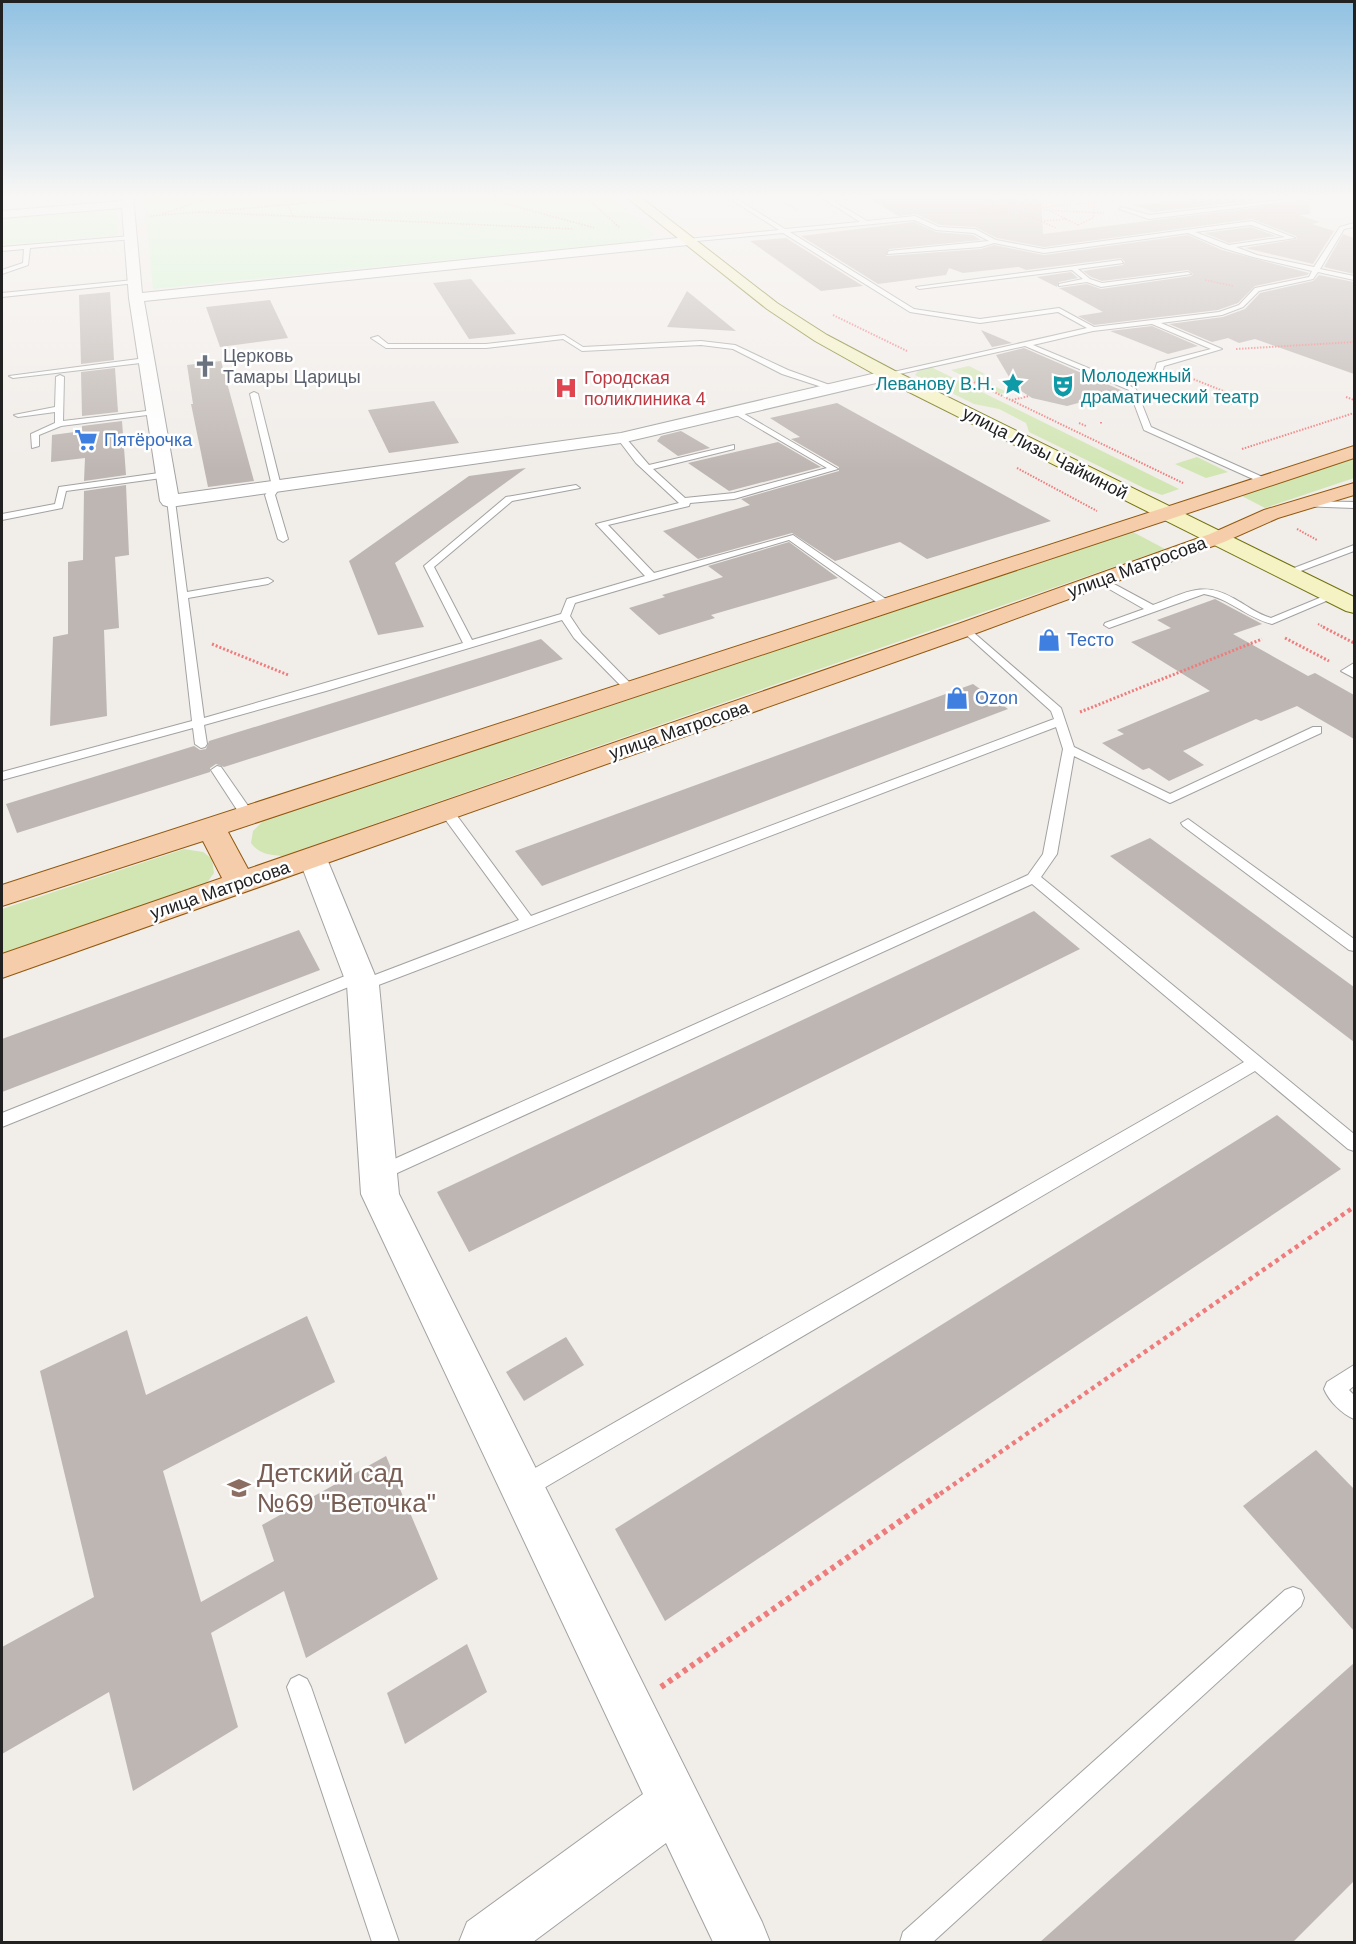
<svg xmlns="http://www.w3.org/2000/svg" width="1356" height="1944" font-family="Arial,sans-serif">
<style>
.grass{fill:#d2e6b4}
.park{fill:#ccf6cb}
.building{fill:#beb6b2}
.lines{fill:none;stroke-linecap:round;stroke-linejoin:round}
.lane-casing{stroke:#a2a2a2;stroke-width:2}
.street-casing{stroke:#a2a2a2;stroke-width:2}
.secondary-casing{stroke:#72720f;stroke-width:2}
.primary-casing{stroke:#92580d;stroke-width:2}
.path-far4{stroke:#ef7c7c;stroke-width:1.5;stroke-dasharray:1.5 1.5;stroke-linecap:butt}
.path-far3{stroke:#ef7c7c;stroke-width:2;stroke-dasharray:1.5 1.5;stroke-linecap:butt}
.path-far2{stroke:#ef7c7c;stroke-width:3;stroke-dasharray:2 2;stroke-linecap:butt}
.path-far1{stroke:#ef7c7c;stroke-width:4.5;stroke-dasharray:4 4;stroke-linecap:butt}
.path{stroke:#ef7c7c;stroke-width:6;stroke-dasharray:4.5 4.5;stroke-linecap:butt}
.lane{fill:#fff;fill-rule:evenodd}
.street{fill:#fff;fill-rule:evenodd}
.secondary{fill:#f5f2c3;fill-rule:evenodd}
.primary{fill:#f5cdaa;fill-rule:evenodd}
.labels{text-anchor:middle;stroke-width:5;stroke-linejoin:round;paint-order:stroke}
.far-worship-label{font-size:18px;fill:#5b616d;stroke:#fff;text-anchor:start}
.far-culture-label{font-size:18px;fill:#0d838f;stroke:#fff;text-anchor:start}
.far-health-label{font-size:18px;fill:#be3a42;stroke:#fff;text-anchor:start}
.far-shop-label{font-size:18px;fill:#366cbe;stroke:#fff;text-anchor:start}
.far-street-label{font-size:18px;fill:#212121;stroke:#fff}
.near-education-label{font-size:26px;fill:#785e54;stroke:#fff;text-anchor:start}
</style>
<rect width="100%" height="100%" fill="#f1ede9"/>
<g class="grass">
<path d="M969,366L985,374L975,377L1007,392L1000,394L951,370Z"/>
<path d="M931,367L1179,489L1162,495L1146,489L1029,432L1026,423L999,409L974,404L915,375L918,371Z"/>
<path d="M1197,457L1228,472L1206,478L1175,464Z"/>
<path d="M1354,457V478L1265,508L1240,495Z"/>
<path d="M1133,532L1165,549L282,856C268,855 259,854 251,843L253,831L262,822Z"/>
<path d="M184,849L203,852L212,859L214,873L206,884L2,953V909Z"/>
</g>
<g class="park">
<path d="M144,196H608L655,235L640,241L153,289Z"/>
<path d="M116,207L118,235L2,245V217Z"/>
</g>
<g class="building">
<path d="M866,196H1041L1043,234L1309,201L1310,214L1299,215L1320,222L1312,224L1334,231L1313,264L1245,248L1297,239L1296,236L1252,219L1044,247L997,238L975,227L940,225L916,214L898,216Z"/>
<path d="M1214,196H1293L1153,212L1135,205Z"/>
<path d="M914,222L936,232L973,235L981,240L889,249L886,256L981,249L994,245L1044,255L1188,235L1222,250L1309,273L1307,275L1255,286L1238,303L1218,310L1094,325L1078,316L1103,312L1059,288L1087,284L1101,289L1191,276L1193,274L1188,270L1102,281L1091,277L1083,271L1123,265L1125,262L1121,258L1026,270L1019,267L963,273L949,268L946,275L878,284L801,236Z"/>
<path d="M1251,227L1276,236L1229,243L1204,233Z"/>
<path d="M1343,234L1354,238V274L1324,267Z"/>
<path d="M786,238L863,286L821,291L750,241Z"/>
<path d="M1071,272L1078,278L1059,282L1057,287L1037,277Z"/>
<path d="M1319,275L1354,282V374L1255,339L1239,343L1228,338L1212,342L1169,324L1223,317L1245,309L1260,293L1313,281Z"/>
<path d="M471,279L516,334L469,339L433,283Z"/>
<path d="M687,291L736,331L667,327Z"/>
<path d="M110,292L114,360L81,364L79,295Z"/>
<path d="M270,300L288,338L220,347L206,307Z"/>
<path d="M1152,326L1198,346L1168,354L1110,331Z"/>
<path d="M981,330L1012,343L992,347Z"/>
<path d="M1024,348L1123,391L1067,406L1032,398L1015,387L996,355Z"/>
<path d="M221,361L254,481L208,487L191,404H193L187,365Z"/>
<path d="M115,368L118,412L82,416L81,372Z"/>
<path d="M434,401L459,443L389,453L368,410Z"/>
<path d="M837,403L1051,521L927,559L900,542L835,561L792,533L698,559L663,531L750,505L741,499L839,471V467L791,439L800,437L770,418Z"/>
<path d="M122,421L126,475L84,481L85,458L51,462L52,435L82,431V426Z"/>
<path d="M681,431L710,448L678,456L657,441L661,436Z"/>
<path d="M778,442L821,467L729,491L688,463Z"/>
<path d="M526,468L395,563L424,627L378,635L349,561L469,476Z"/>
<path d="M126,485L129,555L115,557L119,628L104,630L107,716L50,726L53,637L68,634V562L83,560L84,491Z"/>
<path d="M789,542L838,578L711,615L715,618L659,635L629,608L665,597L662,595L723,577L708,566Z"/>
<path d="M1215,599L1262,624L1233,634L1308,676L1315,673L1354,695V739L1297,706L1261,721L1256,719L1183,751L1204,765L1169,781L1149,768L1143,770L1102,743L1124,734L1117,730L1210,691L1131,642L1171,628L1157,620Z"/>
<path d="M541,639L563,659L224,767L216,764L210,768V772L17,833L6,804L194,746L200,750L206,749L209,741Z"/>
<path d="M973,684L1008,709L542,886L515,851Z"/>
<path d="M1150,838L1354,987V1042L1110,856Z"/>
<path d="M1034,911L1080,949L469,1252L437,1192Z"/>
<path d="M299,930L320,970L2,1092V1039Z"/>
<path d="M1277,1115L1341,1169L665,1621L615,1529Z"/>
<path d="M307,1316L335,1382L163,1471L201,1602L274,1561L262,1525L386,1456L438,1579L306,1658L284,1591L211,1633L238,1727L133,1791L109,1692L2,1754V1647L94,1597L40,1371L127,1330L146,1395Z"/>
<path d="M566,1337L584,1365L524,1401L506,1372Z"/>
<path d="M1316,1450L1354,1489V1631L1243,1506Z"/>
<path d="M467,1644L487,1692L405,1744L387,1693Z"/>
<path d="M1354,1663V1881L1293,1942H1040Z"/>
</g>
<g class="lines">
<g class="lane-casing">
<g id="lane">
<path d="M726,196H732L785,229L860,222L819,196H864L833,201L867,221L915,216L939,227L975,229L996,240L1044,249L1252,221L1295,238L1236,247L1257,255L1314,267L1340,227L1354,223V227L1344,229L1320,269L1354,276V280L1318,272L1313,279L1259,291L1243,307L1222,315L1161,323L1222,349L1164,366L1162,373L1124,383L1136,389L1151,427L1267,479V483L1264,484L1144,430L1129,390L1025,346L886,377L885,375L889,373L1087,328L1058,312L980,323L910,312L783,233L686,242L688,239L779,230ZM914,220L936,230L974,233L989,241L889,251L887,254L981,247L994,243L1044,253L1188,233L1223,248L1253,257L1312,271L1309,277L1255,288L1239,305L1219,312L1094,327L1059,308L980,319L914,309L790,232ZM1251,225L1285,237L1229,245L1195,232ZM1152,324L1211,349L1157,363L1155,370L1117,380L1033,345L1093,331Z"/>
<path d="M1316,196H1335L1149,219L1119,209L1122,207L1149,215Z"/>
<path d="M131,236L133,239L30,248L28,265L2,274V270L23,263L24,249L2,251V247Z"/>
<path d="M1121,260L1123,263L1078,269L1090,279L1102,283L1188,272L1191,274L1101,287L1087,282L1059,286V284L1083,279L1072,270L919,289L916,287Z"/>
<path d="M134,280L136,283L2,297V293Z"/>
<path d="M564,335L583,347L701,341L735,345L788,370L838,388L831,390L782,374L733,349L701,345L582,351L563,339L486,348H386L371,338L378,336L388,344H486Z"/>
<path d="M146,358L149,362L13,378L9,376Z"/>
<path d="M60,375L64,377L63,421L155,410L159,412L155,414L61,426L39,435V446L32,448L31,434L55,423V412L18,417L14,415L55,407L56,377Z"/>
<path d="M254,392L258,394L281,486L275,495L288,539L283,542L278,539L265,495L272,486L250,394Z"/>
<path d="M736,409L838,469L734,499L690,503L689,506L608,525L654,573L793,535L890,602V606H882L789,540L575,603L570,616L582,634L635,688V692H627L574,638L562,620L326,691L204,725L207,744L205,747L201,748L195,744L193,728L2,780V772L192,721L167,499L175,501L187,592L268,578L273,581L268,584L188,598L204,718L463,643L424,566L506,497L576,485L580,488L512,501L434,567L472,640L561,614L567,599L645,576L596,524L679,503L636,463L617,438L618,436H624L649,465L734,445V449L653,469L685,498L734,493L827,468L733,413L732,411Z"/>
<path d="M166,472L169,473V477L66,491L62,508L2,520V514L55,504L59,487Z"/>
<path d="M1302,501L1354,502V508L1299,506L1297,504Z"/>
<path d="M1354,545V551L1290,575L1281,573Z"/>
<path d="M1101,577L1153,605C1184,594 1202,580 1233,598C1246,605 1257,614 1271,618L1329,594L1338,596L1272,624C1247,618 1229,598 1204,594L1109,628L1104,625L1105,623L1144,609L1097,582L1096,580Z"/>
<path d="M966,626L1061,708L1074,747L1170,794L1313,727H1321V733L1170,803L1074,756L1057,854L1041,877L1354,1134V1151L1348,1149L1255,1071L532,1495L524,1498L516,1495L513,1487L516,1479L1244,1062L1032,884L384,1179L378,1181L372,1179L369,1174L372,1169L1028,875L1043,854L1063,749L1056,727L368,989H358L356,984L2,1127V1113L355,972H365L367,978L519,920L442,815L440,812L442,809H452L531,916L1054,719L1051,711L962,631L961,629Z"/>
<path d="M1354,663V678L1341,671Z"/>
<path d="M217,766L221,767L253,813L255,816L253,819H243L211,770Z"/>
<path d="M1188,819L1354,939V951L1349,950L1183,826L1181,823Z"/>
<path d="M1354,1365V1386L1349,1390L1354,1395V1419C1342,1414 1329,1401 1324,1389L1327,1382Z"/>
<path d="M1293,1587L1301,1590L1304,1598L1301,1606L933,1942H900L903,1932L1285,1590Z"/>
<path d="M299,1675L307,1679L311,1687L399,1942H372L287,1687L291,1679Z"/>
</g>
</g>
<g class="street-casing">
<g id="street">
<path d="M121,196H133L142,293L688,237L694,241L688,245L144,301L178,494L621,433L889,370L897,375L889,380L621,443L170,507L163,505L160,501L129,298L122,208L2,218V211L122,201Z"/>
<path d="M313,850L323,852L327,859L379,985L399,1194L762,1922L770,1942H713L666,1843L533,1942H459L467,1922L643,1794L361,1194L347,985L299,859L303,852Z"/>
</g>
</g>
<g class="secondary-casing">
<path id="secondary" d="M625,196H639L777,303L827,335L895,371L1354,597V613L1346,611L883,379L815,341L767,309Z"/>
</g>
<g class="primary-casing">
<path id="primary" d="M1354,446V458L228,832L248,869L958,624L1210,534L1264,510L1354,483V495L1278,518L1224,542L974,634L2,978V954L222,878L203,841L2,906V885Z"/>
</g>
<g class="path-far4">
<path d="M284,196L293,216"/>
<path d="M477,196L595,228"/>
<path d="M585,196L620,228"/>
<path d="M775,196L797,210"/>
<path d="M987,196L1007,206"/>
<path d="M974,210L1108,196"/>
<path d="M1043,210L1104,213"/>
<path d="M216,211L386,196"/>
<path d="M1019,211L1056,228"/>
<path d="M1050,211L1078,225"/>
<path d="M199,212L574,229"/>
<path d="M162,214L215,196"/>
<path d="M983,214L1104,201"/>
<path d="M150,216L200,212"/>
<path d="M1044,221L1066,219"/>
<path d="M1078,225L1093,218L1095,202L1093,201"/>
<path d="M1205,280L1233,286"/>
</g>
<g class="path-far3">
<path d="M833,315L907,351"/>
<path d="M1236,349L1354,342"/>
<path d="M963,377L1183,483"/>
<path d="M1188,377L1251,402"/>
<path d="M1346,397L1354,400"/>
<path d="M1012,400L1029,396"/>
<path d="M1231,404L1241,399"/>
<path d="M1101,422V425"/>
<path d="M1079,423L1086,426"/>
<path d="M1242,449L1354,413"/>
<path d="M1017,468L1097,511"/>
<path d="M1297,529L1317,540"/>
<path d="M1318,624L1326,628"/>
</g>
<g class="path-far2">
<path d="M1323,627L1354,643"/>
<path d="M1285,638L1329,661"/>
<path d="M212,644L288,675"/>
<path d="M1080,712L1262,639"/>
</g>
<path class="path-far1" d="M940,1494L1354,1207"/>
<path class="path" d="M661,1687L942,1492"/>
<use href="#lane" class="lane"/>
<use href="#street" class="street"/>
<use href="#secondary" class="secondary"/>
<use href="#primary" class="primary"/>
</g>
<linearGradient id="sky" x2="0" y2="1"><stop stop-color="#90c1e2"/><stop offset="0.42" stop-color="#f9f7f5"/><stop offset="1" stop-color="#f9f7f5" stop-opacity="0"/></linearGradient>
<rect width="1356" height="469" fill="url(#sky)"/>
<defs>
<g id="church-bare" transform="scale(1.8)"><path d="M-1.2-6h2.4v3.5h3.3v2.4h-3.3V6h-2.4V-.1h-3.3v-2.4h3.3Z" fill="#6b7280" stroke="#fff" stroke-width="2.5" paint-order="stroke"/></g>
<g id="sight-bare" transform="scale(1.8)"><path d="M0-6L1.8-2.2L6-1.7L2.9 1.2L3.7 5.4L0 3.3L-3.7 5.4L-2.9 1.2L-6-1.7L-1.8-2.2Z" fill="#0f9aa8" stroke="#fff" stroke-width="2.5" paint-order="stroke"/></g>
<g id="theatre-bare" transform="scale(1.8)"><path d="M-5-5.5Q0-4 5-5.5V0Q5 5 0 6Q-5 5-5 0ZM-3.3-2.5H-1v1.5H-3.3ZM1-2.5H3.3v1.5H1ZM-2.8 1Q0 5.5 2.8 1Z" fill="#0f9aa8" stroke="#fff" stroke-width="2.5" paint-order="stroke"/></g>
<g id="hospital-bare" transform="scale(1.8)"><path d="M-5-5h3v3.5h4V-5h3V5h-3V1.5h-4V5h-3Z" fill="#e0444e" stroke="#fff" stroke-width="2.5" paint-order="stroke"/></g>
<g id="supermarket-bare" transform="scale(1.8)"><path d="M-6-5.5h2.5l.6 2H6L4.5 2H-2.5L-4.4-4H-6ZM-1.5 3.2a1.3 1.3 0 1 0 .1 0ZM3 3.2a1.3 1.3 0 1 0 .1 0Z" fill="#3f7fe0" stroke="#fff" stroke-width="2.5" paint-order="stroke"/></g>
<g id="shop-bare" transform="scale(1.8)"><path d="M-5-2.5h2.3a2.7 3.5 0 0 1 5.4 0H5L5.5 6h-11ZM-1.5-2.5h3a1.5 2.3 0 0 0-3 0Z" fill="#3f7fe0" stroke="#fff" stroke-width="2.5" paint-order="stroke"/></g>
<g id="school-bare" transform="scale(1.8)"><path d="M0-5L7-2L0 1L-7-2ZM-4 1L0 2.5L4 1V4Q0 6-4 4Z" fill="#8d6e63" stroke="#fff" stroke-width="2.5" paint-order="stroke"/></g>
</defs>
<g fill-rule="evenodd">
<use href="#church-bare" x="205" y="366"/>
<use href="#sight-bare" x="1013" y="384"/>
<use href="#theatre-bare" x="1063" y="386"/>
<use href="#hospital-bare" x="566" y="388"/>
<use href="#supermarket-bare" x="86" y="440"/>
<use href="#shop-bare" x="1049" y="640"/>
<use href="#shop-bare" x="957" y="698"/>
<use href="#school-bare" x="239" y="1488"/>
</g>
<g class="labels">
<g class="far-worship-label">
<text x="223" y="362">Церковь<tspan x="223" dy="21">Тамары Царицы</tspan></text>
</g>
<g class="far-culture-label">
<text x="1081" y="382">Молодежный<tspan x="1081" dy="21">драматический театр</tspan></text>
<text x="995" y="390" text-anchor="end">Леванову В.Н.</text>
</g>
<g class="far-health-label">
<text x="584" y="384">Городская<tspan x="584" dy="21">поликлиника 4</tspan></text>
</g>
<g class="far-shop-label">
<text x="104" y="446">Пятёрочка</text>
<text x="1067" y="646">Тесто</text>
<text x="975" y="704">Ozon</text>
</g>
<g class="far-street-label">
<text transform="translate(1045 453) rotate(27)" y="6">улица Лизы Чайкиной</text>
<text transform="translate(1137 567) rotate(-20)" y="6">улица Матросова</text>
<text transform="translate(679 730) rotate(-19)" y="6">улица Матросова</text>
<text transform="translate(220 890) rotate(-19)" y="6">улица Матросова</text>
</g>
<g class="near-education-label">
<text x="257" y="1482">Детский сад<tspan x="257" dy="30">№69 "Веточка"</tspan></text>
</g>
</g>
<rect width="1356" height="1944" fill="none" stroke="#212121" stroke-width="6"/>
</svg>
